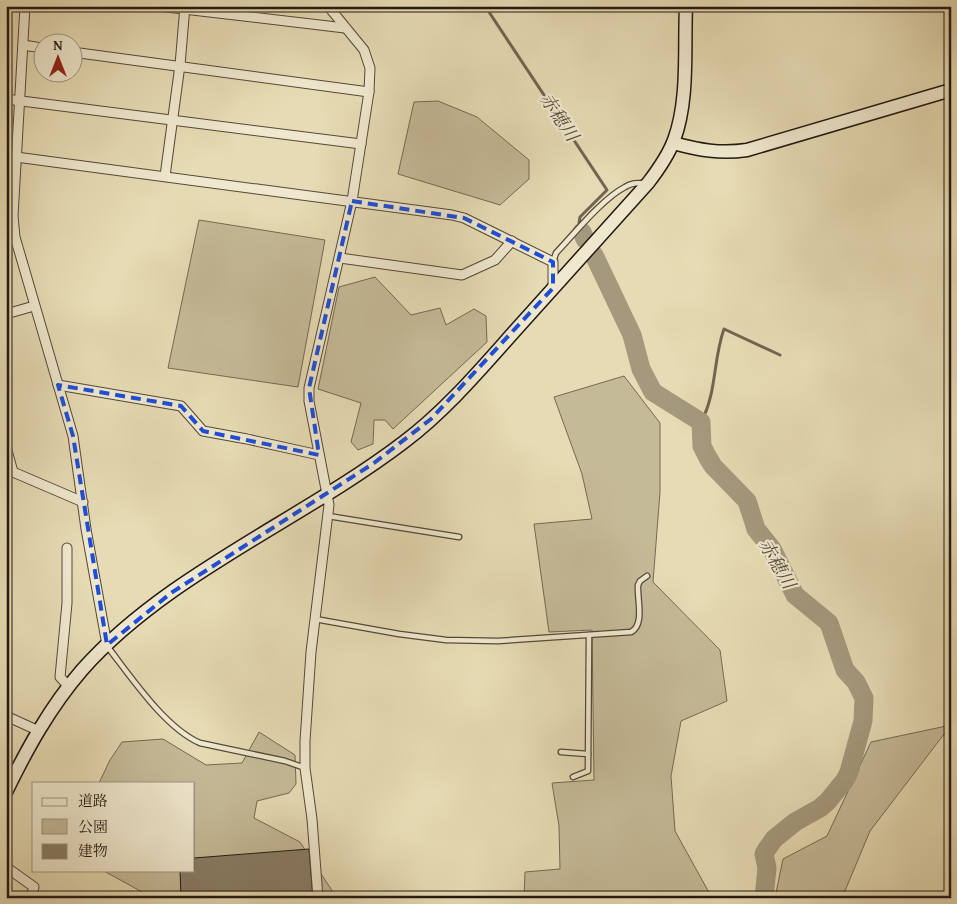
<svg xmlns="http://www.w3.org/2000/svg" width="957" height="904" font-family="'Gentium Book Plus','Noto Serif JP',serif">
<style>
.green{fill:#c5ba98;stroke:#746954}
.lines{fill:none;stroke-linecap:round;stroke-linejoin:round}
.stream{stroke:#706552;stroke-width:3}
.river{stroke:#a4997d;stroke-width:19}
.building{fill:#887d66;stroke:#231811}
.lane-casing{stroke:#54493a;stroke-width:7}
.street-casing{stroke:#54493a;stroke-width:11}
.secondary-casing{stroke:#231811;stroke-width:15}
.lane{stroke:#efe8ce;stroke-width:4.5}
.street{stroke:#efe8ce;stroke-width:9}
.secondary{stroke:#efe8ce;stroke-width:12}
.marked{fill:none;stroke:#1d4ed8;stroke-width:4;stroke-dasharray:10 6;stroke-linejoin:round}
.labels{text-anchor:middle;stroke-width:4.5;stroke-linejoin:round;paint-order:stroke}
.water-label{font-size:18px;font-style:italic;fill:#574c3c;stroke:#efe8ce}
</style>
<rect width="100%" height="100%" fill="#e6dbb4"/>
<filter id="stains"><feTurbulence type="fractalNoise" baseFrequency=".004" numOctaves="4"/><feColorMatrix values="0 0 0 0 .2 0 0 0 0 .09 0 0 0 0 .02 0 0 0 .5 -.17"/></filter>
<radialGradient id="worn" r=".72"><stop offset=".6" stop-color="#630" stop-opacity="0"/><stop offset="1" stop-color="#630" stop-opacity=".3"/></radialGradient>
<g class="green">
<path d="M438,101L477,117L529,160V179L500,205L398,174L414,102Z"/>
<path d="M199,220L325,240L298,387L168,368Z"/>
<path d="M375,277L411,315L440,308L446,325L474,309L486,316L487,342L393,429L385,420H374L373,444L358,450L351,442L361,403L318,389L339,287Z"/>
<path d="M624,376L660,423V492L653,582L720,650L727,701L681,721L671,776L675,831L712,898H524L525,872L560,869L559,826L552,783L594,780L592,630L549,632L534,524L592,519L582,474L554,397Z"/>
<path d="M951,725L870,831L842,898H775L783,859L827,836L871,742Z"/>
<path d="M259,732L295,755L296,784L289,793L257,801L254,818L300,842L337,898H153L102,870H194V783H99L110,760L122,742L163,739L206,765L242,763Z"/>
</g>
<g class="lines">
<g class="stream">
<path d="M485,6L607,190L580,217L579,223"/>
<path d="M701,422C717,393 713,359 724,329L780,355"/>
</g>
<g class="river">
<path d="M582,232L585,239"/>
<path d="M594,255L632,335L641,369L653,392L701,422L702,446L707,456L713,466L747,501L756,529L772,549L795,595L829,623L845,670L856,682L864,698L863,721L849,772L845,780L828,801L820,808L795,822L774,839L767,849L764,854L767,868L764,898"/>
</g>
</g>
<path class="building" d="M309,849L313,898H181L180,870H194V858Z"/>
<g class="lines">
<g class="lane-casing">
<g id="lane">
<path d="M553,262L556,253C574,234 602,199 625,187C631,183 637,183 644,183"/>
<path d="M328,516L459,537"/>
<path d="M315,619L399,634L446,640L498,641L631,632C645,625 637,599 638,585L640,581L647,576"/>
<path d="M107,646C131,677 165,728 200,743L285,761L305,768"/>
<path d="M561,752L588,754"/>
<path d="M573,777L588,771L589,635"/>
</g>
</g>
<g class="street-casing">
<g id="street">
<path d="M25,6L13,216L15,237L73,436L86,529L107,645"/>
<path d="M158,6L345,28"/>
<path d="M23,45L42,48"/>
<path d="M72,52L369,92"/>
<path d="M6,99L361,144"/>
<path d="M16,157L452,215L464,218L553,262V288"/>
<path d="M165,176L180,65L185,6"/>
<path d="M340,258L462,275L495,260L512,241"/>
<path d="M6,314L34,306"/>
<path d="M58,385L181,406L203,431L247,439L319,455"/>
<path d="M6,447L13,472"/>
<path d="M6,469L83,502"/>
<path d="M67,548V603L60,677L69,687"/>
<path d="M6,716L39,731"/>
<path d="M6,867L34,887L31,898"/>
<path d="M318,898L312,819L305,768V741L311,652L329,505L309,401V388L352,201L369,92L370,68L364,50L328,6"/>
</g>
</g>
<g class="secondary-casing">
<g id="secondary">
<path d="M673,143C699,150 720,154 747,150L951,90"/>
<path d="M6,792C27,749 50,707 82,670C167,574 302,520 404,442C448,409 485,364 521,324C563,277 606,230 648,183C658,170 668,156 674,140C689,100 684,49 686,6"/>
</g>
</g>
<use href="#lane" class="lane"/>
<use href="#street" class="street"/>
<use href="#secondary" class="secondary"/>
</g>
<path class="marked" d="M352,201L464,218L553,262V288L431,419L374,463L171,593L107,645L73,436L58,385L181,406L203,431L319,455L309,388Z"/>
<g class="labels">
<g class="water-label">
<text transform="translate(559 117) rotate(56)" y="6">赤穂川</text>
<text transform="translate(777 564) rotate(60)" y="6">赤穂川</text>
</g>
</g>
<rect width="957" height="904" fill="none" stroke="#e6dbb4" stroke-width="25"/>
<rect x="8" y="8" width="942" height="889" fill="none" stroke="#231811" stroke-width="2.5"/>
<rect x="12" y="12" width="932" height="879" fill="none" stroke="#231811"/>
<rect x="32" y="782" width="162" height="90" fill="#efe8ce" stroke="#9d9582"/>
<rect x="42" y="798" width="25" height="8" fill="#efe8ce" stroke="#9d9582"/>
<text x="78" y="806" font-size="15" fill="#231811">道路</text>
<rect x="42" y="819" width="25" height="15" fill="#c5ba98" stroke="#9d9582"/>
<text x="78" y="832" font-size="15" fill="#231811">公園</text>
<rect x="42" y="844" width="25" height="15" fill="#887d66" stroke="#9d9582"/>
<text x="78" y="856" font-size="15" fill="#231811">建物</text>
<g transform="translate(58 58)"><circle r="24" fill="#efe8ce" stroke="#9d9582"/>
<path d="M0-4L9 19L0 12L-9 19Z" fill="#8f2418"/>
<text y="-8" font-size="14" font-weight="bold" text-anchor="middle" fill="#231811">N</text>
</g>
<rect width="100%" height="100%" filter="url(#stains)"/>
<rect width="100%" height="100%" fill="url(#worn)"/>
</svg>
